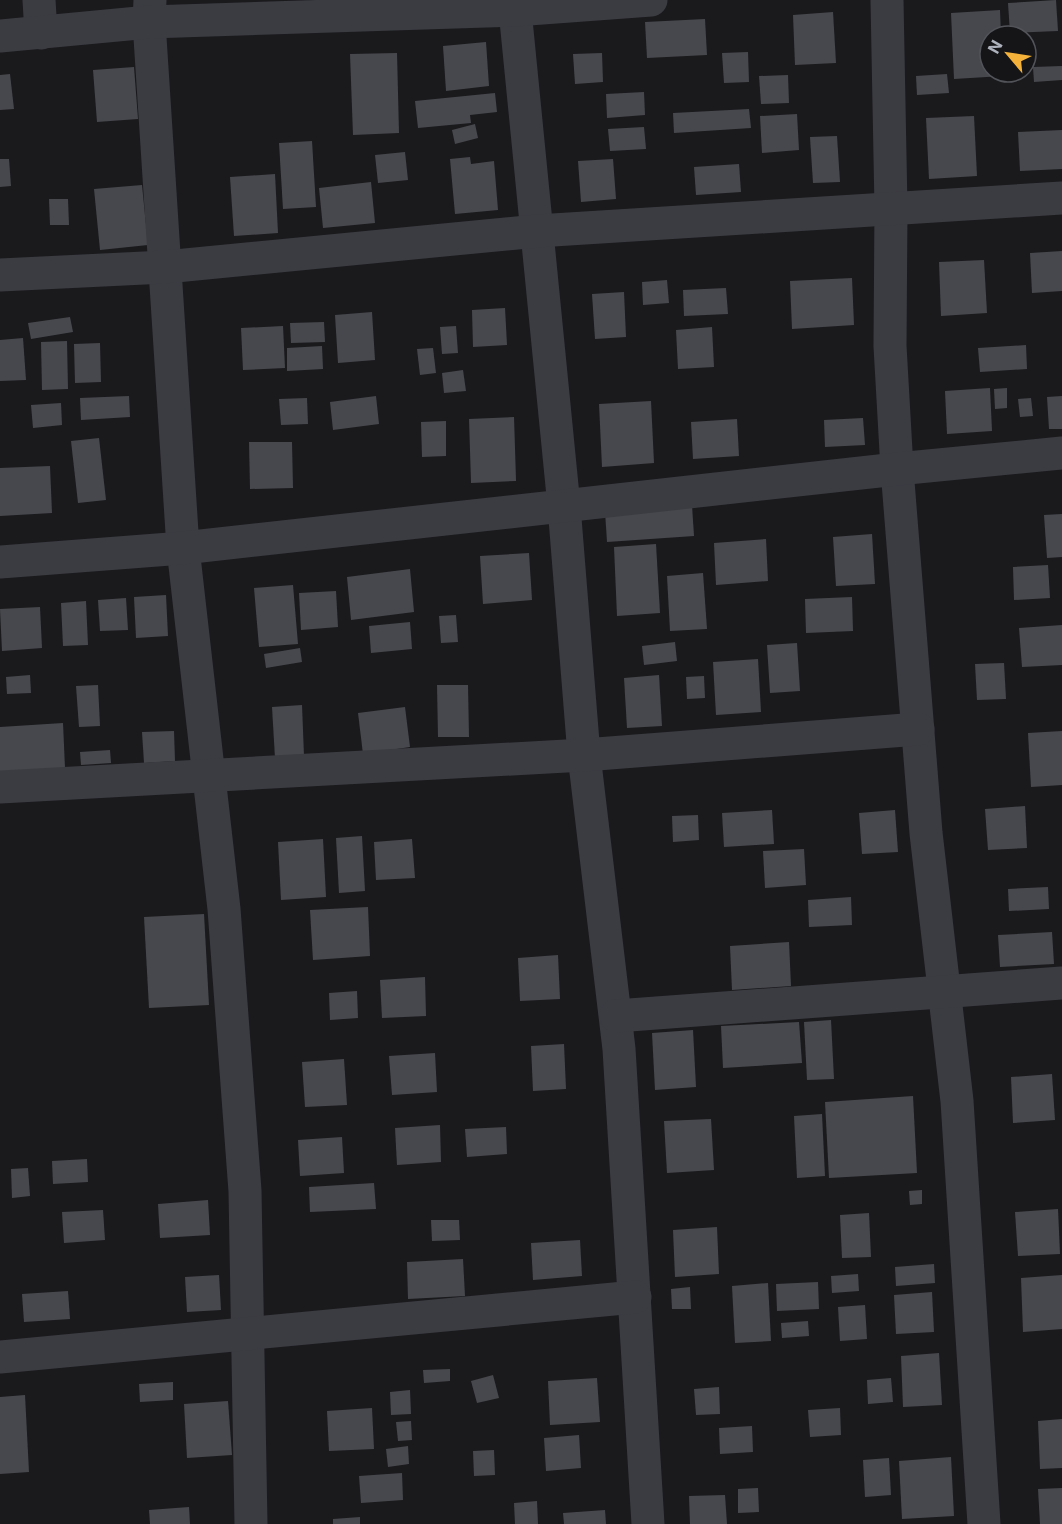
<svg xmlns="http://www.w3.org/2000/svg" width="1062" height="1524" font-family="Inter,sans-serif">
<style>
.building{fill:#47484d}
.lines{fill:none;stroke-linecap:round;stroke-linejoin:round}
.minor{stroke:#3b3c42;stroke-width:33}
</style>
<rect width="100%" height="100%" fill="#1a1a1d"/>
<g class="building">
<path d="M1056,0L1058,31L1010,33L1008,3Z"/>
<path d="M1000,10L1001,36H990V72H1003V76L954,79L951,13Z"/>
<path d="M833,12L836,63L795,65L793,15Z"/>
<path d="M705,19L707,55L647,58L645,22Z"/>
<path d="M486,42L489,86L446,91L443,46Z"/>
<path d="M748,52L749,82L724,83L722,53Z"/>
<path d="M397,53L399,133L353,135L350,54Z"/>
<path d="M602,53L603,82L575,84L573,54Z"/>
<path d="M1062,66V80L1034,82L1033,67Z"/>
<path d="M134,67L138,119L97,122L93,70Z"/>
<path d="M10,74L14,109L0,110V75Z"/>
<path d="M947,74L949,93L917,95L916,76Z"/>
<path d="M788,75L789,103L761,104L759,76Z"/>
<path d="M644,92L645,115L607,118L606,94Z"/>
<path d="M495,93L497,112L470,115L471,123L418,128L415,101Z"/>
<path d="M749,109L751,128L674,133L673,113Z"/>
<path d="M797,114L799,150L762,153L760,116Z"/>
<path d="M974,116L977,176L929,179L926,118Z"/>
<path d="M475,124L478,138L455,144L452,130Z"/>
<path d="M644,127L646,149L610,151L608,129Z"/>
<path d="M1062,130V169L1020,171L1018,132Z"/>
<path d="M837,136L840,182L813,183L810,137Z"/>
<path d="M312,141L316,207L283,209L279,143Z"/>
<path d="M405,152L408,180L378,183L375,155Z"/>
<path d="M470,157L471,164L494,161L498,210L455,214L450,159Z"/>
<path d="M0,159H9L11,186L0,187Z"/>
<path d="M613,159L616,199L581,202L578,161Z"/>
<path d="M739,164L741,192L696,195L694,167Z"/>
<path d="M275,174L278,233L234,236L230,177Z"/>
<path d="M371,182L375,223L323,228L319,188Z"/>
<path d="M142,185L148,245L100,250L94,189Z"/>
<path d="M49,199H68L69,225H50Z"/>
<path d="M1062,251V291L1032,293L1030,253Z"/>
<path d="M984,260L987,313L941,316L939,262Z"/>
<path d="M852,278L854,325L792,329L790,281Z"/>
<path d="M667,280L669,303L643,305L642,282Z"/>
<path d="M726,288L728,314L684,316L683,290Z"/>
<path d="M624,292L626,337L595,339L592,294Z"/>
<path d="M505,308L507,345L473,347L472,310Z"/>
<path d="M372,312L375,360L338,363L335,315Z"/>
<path d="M70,317L73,332L31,339L28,323Z"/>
<path d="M324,322L325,342L291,343L290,323Z"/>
<path d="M283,326L285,368L243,370L241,328Z"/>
<path d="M456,326L458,353L442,354L440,327Z"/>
<path d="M712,327L714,367L678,369L676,330Z"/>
<path d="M23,338L26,380L0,381V340Z"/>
<path d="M67,341L68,389L42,390L41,342Z"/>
<path d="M100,343L101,382L75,383L74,344Z"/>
<path d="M1026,345L1027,369L980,372L978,348Z"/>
<path d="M322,346L323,369L287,371V348Z"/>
<path d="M433,348L436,373L420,375L417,349Z"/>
<path d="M463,370L466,391L444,393L442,373Z"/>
<path d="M990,388L992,431L947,434L945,391Z"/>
<path d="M1007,388V408L995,409L994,389Z"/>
<path d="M129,396L130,417L81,420L80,398Z"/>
<path d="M376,396L379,424L333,430L330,402Z"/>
<path d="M1062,396V429H1049L1047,397Z"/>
<path d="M307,398L308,424L281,425L279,399Z"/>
<path d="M1031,398L1033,416L1020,417L1018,399Z"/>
<path d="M651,401L654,463L602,467L599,404Z"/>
<path d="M61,403L62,425L33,428L31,405Z"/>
<path d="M514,417L516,481L471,483L469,419Z"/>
<path d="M863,418L865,445L825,447L824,420Z"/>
<path d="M737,419L739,456L693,459L691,422Z"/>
<path d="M446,421V456L422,457L421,422Z"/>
<path d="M99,438L106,500L78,503L71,441Z"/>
<path d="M249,442H292L293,488L250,489Z"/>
<path d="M50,466L52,513L0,516V468Z"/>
<path d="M692,505L694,536L607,542L605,511Z"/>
<path d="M1062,514V557L1047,558L1044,515Z"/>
<path d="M872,534L875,584L836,586L833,537Z"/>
<path d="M766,539L768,581L716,585L714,543Z"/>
<path d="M656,544L660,613L617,616L614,547Z"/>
<path d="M529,553L532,600L483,604L480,556Z"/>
<path d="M1048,565L1050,598L1014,600L1013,567Z"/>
<path d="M410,569L414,612L351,620L347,577Z"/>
<path d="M703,573L707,629L670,631L667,576Z"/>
<path d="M293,585L298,644L259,647L254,588Z"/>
<path d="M336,591L338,627L301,630L299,593Z"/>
<path d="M166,595L168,636L136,638L134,597Z"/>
<path d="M852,597L853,631L806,633L805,599Z"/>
<path d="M126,598L128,630L100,631L98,600Z"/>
<path d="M86,601L88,645L63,646L61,603Z"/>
<path d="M40,607L42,648L2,651L0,609Z"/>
<path d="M456,615L458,642L441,643L439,616Z"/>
<path d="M410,622L412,649L371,653L369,626Z"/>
<path d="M1062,625V665L1022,667L1019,628Z"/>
<path d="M675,642L677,661L644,665L642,646Z"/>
<path d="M797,643L800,691L770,693L767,645Z"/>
<path d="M300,648L302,662L266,668L264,654Z"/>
<path d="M758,659L761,712L716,715L713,662Z"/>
<path d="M1004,663L1006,699L977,700L975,664Z"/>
<path d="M30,675L31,693L7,694L6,677Z"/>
<path d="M659,675L662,726L627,728L624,678Z"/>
<path d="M704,676L705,698L687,699L686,677Z"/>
<path d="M98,685L100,726L79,727L76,686Z"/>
<path d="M437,685H468L469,737H438Z"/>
<path d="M302,705L304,756L275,758L272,707Z"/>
<path d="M405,707L410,747L363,754L358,713Z"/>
<path d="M63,723L65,768L0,772V727Z"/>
<path d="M174,731L175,761L144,763L142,732Z"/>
<path d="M1062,731V785L1031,787L1028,733Z"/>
<path d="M110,750L111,763L81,765L80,752Z"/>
<path d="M1025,806L1027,848L988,850L985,809Z"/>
<path d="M772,810L774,844L724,847L722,813Z"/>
<path d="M895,810L898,852L862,854L859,813Z"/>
<path d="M698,815L699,840L673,842L672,816Z"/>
<path d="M362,836L365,891L339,893L336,838Z"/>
<path d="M323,839L326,897L281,900L278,842Z"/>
<path d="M412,839L415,878L376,880L374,842Z"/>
<path d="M804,849L806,885L765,888L763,851Z"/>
<path d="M1048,887L1049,909L1009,911L1008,889Z"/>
<path d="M851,897L852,925L809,927L808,900Z"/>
<path d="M368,907L370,956L313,960L310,910Z"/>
<path d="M204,914L209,1005L149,1008L144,917Z"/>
<path d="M1052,932L1054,964L1000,967L998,935Z"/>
<path d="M789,942L791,986L732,990L730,946Z"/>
<path d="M558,955L560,999L520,1001L518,958Z"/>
<path d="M425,977L426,1016L382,1018L380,980Z"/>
<path d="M357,991L358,1018L330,1020L329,993Z"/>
<path d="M831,1020L834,1079L807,1080L804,1022Z"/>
<path d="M799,1022L802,1063L723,1068L721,1026Z"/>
<path d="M693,1030L696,1087L655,1090L652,1033Z"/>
<path d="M564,1044L566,1089L533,1091L531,1046Z"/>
<path d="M435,1053L437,1092L392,1095L389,1056Z"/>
<path d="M344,1059L347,1105L305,1107L302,1062Z"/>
<path d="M1052,1074L1055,1120L1013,1123L1011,1077Z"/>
<path d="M913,1096L917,1173L829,1178L825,1102Z"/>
<path d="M822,1114L825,1176L797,1178L794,1116Z"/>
<path d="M711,1119L714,1170L667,1173L664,1121Z"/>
<path d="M440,1125L441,1162L397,1165L395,1128Z"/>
<path d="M506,1127L507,1154L467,1157L465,1129Z"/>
<path d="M342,1137L344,1173L300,1176L298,1140Z"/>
<path d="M87,1159L88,1182L53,1184L52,1161Z"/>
<path d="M28,1168L30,1196L12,1198L11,1169Z"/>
<path d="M374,1183L376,1209L310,1212L309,1187Z"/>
<path d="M922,1190V1204L910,1205L909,1191Z"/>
<path d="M208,1200L210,1235L160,1238L158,1204Z"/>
<path d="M1058,1209L1060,1254L1018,1256L1015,1212Z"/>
<path d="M103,1210L105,1240L64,1243L62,1212Z"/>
<path d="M869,1213L871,1257L842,1258L840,1215Z"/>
<path d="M431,1220H459L460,1240L432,1241Z"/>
<path d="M717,1227L719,1274L675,1277L673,1230Z"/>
<path d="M580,1240L582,1276L533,1280L531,1243Z"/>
<path d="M463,1259L465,1296L408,1299L407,1262Z"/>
<path d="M934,1264L935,1283L896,1286L895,1267Z"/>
<path d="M858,1274L859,1291L832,1293L831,1276Z"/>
<path d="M219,1275L221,1310L187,1312L185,1277Z"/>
<path d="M1062,1275V1329L1023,1332L1021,1278Z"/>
<path d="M818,1282L819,1309L777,1311L776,1284Z"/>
<path d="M768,1283L771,1341L735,1343L732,1286Z"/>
<path d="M690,1287L691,1309H672L671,1289Z"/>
<path d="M68,1291L70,1319L24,1322L22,1294Z"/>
<path d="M932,1292L934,1332L896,1334L894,1295Z"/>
<path d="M865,1305L867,1339L840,1341L838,1307Z"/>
<path d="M808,1321L809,1336L782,1338L781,1323Z"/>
<path d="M939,1353L942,1405L903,1407L901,1356Z"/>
<path d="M450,1369V1381L424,1383L423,1370Z"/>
<path d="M493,1375L499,1398L477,1403L471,1381Z"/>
<path d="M597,1378L600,1422L550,1425L548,1381Z"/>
<path d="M891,1378L893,1402L868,1404L867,1380Z"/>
<path d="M173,1382V1400L140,1402L139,1384Z"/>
<path d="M719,1387L720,1414L696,1415L694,1389Z"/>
<path d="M410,1390L411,1414L391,1415L390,1392Z"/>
<path d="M25,1395L29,1472L0,1474V1397Z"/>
<path d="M228,1401L232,1455L187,1458L184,1404Z"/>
<path d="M372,1408L374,1449L329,1451L327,1411Z"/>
<path d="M840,1408L841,1435L810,1437L808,1410Z"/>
<path d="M1062,1419V1468L1040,1469L1038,1421Z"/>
<path d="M411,1421L412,1440L398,1441L396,1422Z"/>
<path d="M752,1426L753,1452L720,1454L719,1428Z"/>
<path d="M579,1435L581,1468L546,1471L544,1438Z"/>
<path d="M408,1446L409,1464L388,1467L386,1449Z"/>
<path d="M494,1450L495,1475L474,1476L473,1451Z"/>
<path d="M951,1457L954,1516L902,1519L899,1461Z"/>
<path d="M889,1458L891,1495L865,1497L863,1460Z"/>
<path d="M402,1473L403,1500L361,1503L359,1476Z"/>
<path d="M758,1488L759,1512L738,1513V1489Z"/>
<path d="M1062,1488V1524H1040L1038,1489Z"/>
<path d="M725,1495L727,1524H690L689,1496Z"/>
<path d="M537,1501L538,1524H515L514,1503Z"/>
<path d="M189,1507L190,1524H150L149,1510Z"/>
<path d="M605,1510L606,1524H564L563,1513Z"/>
<path d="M360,1517V1524H333V1519Z"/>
</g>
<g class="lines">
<g class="minor">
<path d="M39,0L41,33"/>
<path d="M150,0L149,22L183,548L224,909L245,1191L251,1524"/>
<path d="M514,0L564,506L584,755L619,1049L648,1524"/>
<path d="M887,0L891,208L890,346L897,469L926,833L957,1101L984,1524"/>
<path d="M0,36L149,22L515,10L651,0"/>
<path d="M0,275L165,267L537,231L1062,198"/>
<path d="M0,562L183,548L897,469L1062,453"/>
<path d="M0,787L584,755L918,729"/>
<path d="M616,1016L1062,983"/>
<path d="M0,1357L635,1297"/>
</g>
</g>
<g transform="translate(1008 54) rotate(299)"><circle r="28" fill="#151518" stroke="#52545a" stroke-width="1.5"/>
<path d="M0-4.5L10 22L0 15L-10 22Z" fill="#f4b23b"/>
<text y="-9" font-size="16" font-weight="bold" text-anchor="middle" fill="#adb2bc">N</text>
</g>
</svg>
